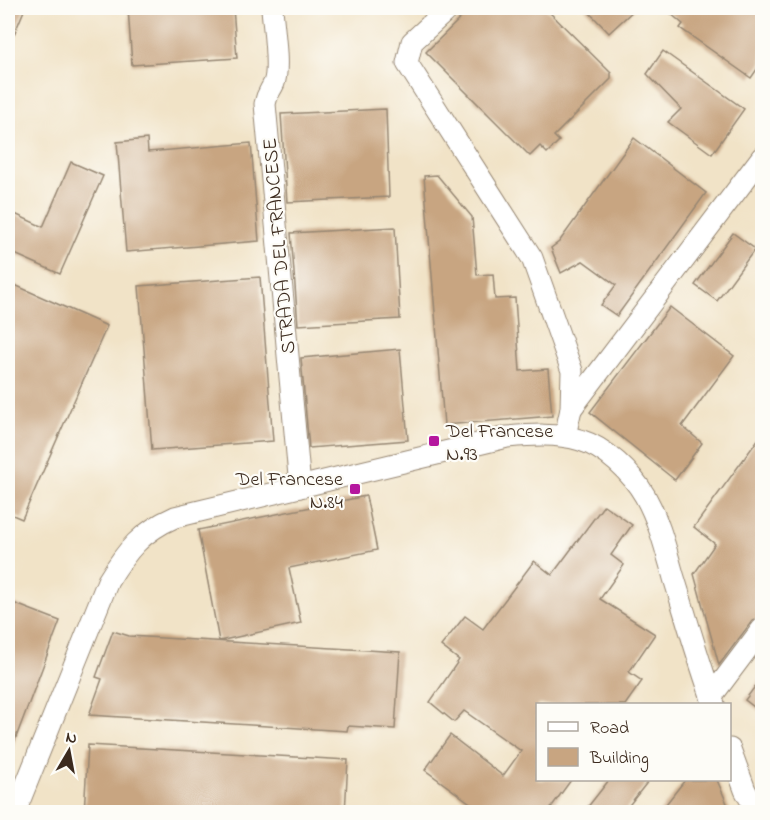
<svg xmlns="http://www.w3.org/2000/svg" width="770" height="820" font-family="'Indie Flower',sans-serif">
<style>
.building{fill:#c8a581}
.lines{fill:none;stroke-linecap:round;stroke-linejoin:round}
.street-casing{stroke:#968672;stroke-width:23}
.street{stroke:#fff;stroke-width:21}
.poi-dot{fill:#b5179e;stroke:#fdfcf7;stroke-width:2}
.labels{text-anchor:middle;stroke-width:4.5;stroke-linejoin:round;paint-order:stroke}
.street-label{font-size:20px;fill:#3b2a1e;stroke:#fdfcf7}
.poi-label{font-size:20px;fill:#3b2a1e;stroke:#fdfcf7;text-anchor:start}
</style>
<rect width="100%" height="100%" fill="#fdfcf7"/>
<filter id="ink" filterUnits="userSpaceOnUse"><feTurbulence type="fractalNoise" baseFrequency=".0167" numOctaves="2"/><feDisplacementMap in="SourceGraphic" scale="12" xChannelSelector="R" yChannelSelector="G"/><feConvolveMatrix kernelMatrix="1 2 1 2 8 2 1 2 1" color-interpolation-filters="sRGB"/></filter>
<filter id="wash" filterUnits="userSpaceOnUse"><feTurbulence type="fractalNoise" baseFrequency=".008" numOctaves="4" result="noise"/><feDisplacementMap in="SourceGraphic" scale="24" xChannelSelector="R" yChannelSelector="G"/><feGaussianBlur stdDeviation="1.35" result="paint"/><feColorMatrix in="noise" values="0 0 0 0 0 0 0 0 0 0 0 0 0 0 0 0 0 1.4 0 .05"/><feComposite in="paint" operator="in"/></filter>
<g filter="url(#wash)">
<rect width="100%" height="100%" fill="#f1e3c7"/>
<g id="blocks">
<g class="building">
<path d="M8,8H25L8,49Z"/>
<path d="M128,8H233L237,58L132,65Z"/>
<path d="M471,8H545L611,73V79L554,136L559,141L547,153L540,146L530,156L426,52Z"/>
<path d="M585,8H636L609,33Z"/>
<path d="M664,8H762V62L751,78L680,28L683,24Z"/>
<path d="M663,51L744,109L712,154L668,122L681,109L647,74Z"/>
<path d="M386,109L389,197L287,202L281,114Z"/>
<path d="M634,138L706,193L617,316L601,305L616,285L583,261L561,273L551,248L559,242Z"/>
<path d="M147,139L148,152L251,143L259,241L126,252L117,142Z"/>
<path d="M71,162L103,176L60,274L8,251V232L15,214L43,227Z"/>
<path d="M437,175L472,217L477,275L493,274L495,299L515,298L520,371L548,369L552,416L444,425L424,176Z"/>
<path d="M395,227L400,319L298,325L291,233Z"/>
<path d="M733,233L755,249L717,301L695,285Z"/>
<path d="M260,277L273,441L152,450L139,286Z"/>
<path d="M8,282L107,326L22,519L8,513Z"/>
<path d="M670,307L734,356L682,426L702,443L675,480L590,412Z"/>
<path d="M400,349L408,440L309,448L301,358Z"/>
<path d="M762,434V616L752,621L719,665L694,574L715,544L694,527Z"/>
<path d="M366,496L377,550L289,568L301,623L219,641L198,530Z"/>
<path d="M604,505L632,525L611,555L624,565L600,599L655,634L629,672L642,681L625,705H537V780H571L547,813H484L425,770L450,735L503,776L521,751L464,711L454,722L430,702L459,660L441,646L465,616L483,629L534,561L552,575Z"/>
<path d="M8,601L60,621L9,756H8Z"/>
<path d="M113,631L129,636L400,652L395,729L348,726L347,731L89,715L102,679L96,677Z"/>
<path d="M762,677V713L745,700Z"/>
<path d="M88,745L348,760L345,813H84Z"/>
<path d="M609,780H649L623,813H583Z"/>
<path d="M685,780H717L731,813H659Z"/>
</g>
</g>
</g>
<g filter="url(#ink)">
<use href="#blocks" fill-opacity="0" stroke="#968672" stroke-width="1.5"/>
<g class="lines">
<g class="street-casing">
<g id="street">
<path d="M272,8C273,25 280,68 274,83C270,92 267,93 265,104L300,487"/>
<path d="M449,8L412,42L407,63L532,258L572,371L571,409L565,436"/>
<path d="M571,409L762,157"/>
<path d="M711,697L762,629"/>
<path d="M730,749L745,790L757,812"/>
<path d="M15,812L108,581C127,550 141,532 175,517L507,437C531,435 556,433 580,440C606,448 631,472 645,496C659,521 666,550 674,578C687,620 699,663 714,704"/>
</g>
</g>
<use href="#street" class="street"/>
</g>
</g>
<g class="poi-dot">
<rect x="428" y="435" width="12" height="12" rx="3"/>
<rect x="349" y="483" width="12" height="12" rx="3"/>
</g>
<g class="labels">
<g class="street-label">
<text transform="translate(278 246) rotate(-95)" y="7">STRADA DEL FRANCESE</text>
</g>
<g class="poi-label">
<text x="446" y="437">Del Francese<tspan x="446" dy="23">N.93</tspan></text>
<text x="343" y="485" text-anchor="end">Del Francese<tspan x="343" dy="23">N.84</tspan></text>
</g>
</g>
<rect width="770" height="820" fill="none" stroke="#fdfcf7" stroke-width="30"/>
<rect x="536" y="703" width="195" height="78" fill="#fdfcf7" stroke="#afa8a0" stroke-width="1.5"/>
<rect x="548" y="722" width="30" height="9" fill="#ffffff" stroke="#afa8a0" stroke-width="1.5"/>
<text x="590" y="733" font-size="18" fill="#3b2a1e">Road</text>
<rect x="548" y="748" width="30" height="18" fill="#c8a581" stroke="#afa8a0" stroke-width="1.5"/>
<text x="590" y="763" font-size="18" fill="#3b2a1e">Building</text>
<g transform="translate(69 751) rotate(10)" stroke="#fdfcf7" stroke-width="4.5" paint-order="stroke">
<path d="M0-4.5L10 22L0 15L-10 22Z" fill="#3b2a1e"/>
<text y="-9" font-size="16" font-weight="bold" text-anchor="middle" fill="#3b2a1e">N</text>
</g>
</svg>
